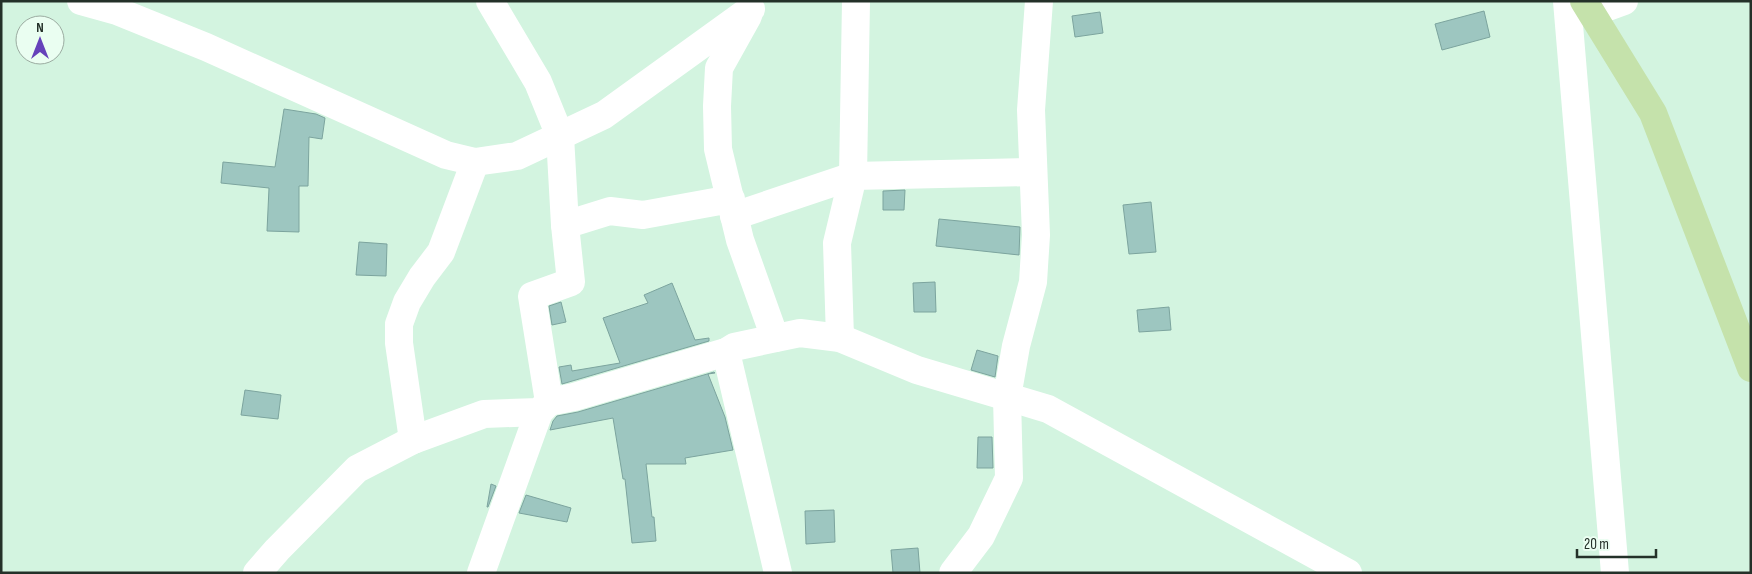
<svg xmlns="http://www.w3.org/2000/svg" width="1752" height="574" font-family="'Sofia Sans Condensed',sans-serif">
<style>
.building{fill:#9dc6c0;stroke:#7ca49e}
.lines{fill:none;stroke-linecap:round;stroke-linejoin:round}
.minor{stroke:#fff;stroke-width:28}
.major{stroke:#c5e2ab;stroke-width:28}
</style>
<rect width="100%" height="100%" fill="#d3f4e0"/>
<g class="building">
<path d="M1484,11L1490,37L1442,50L1435,24Z"/>
<path d="M1100,12L1103,33L1075,37L1072,16Z"/>
<path d="M284,109L316,114L325,118L322,139L309,137L308,186H299V232L267,231L269,188L221,183L223,162L275,167Z"/>
<path d="M905,190L904,210H883V191Z"/>
<path d="M1151,202L1156,252L1129,254L1123,205Z"/>
<path d="M939,219L1020,227L1019,255L936,246Z"/>
<path d="M359,242L387,244L386,276L356,275Z"/>
<path d="M935,282L936,312H914L913,283Z"/>
<path d="M672,283L695,340L709,338V341L562,384L559,367L571,365L572,371L620,363L603,318L648,303L644,295Z"/>
<path d="M561,302L566,322L552,325L549,306Z"/>
<path d="M1169,307L1171,330L1139,332L1137,310Z"/>
<path d="M977,350L998,356L995,377L971,370Z"/>
<path d="M714,372L715,373L708,374L725,417L733,450L685,458L686,464H646L652,517H654L656,541L632,543L625,479H623L613,418L550,430L553,421L557,416L578,412Z"/>
<path d="M245,390L281,395L278,419L241,415Z"/>
<path d="M978,437H992L993,468H977Z"/>
<path d="M491,484L496,486L488,507H487Z"/>
<path d="M526,495L571,508L567,522L519,513Z"/>
<path d="M834,510L835,542L806,544L805,511Z"/>
<path d="M918,548L920,573H893L891,550Z"/>
</g>
<g class="lines">
<g class="minor">
<path d="M81,1L117,11L206,47L446,155L475,162L517,156L604,115L751,9"/>
<path d="M490,1L538,82L560,136L565,225L571,282L532,296L549,402"/>
<path d="M1567,1L1615,573"/>
<path d="M1591,13L1624,1"/>
<path d="M748,16L719,68L717,106L718,149L740,240L775,338"/>
<path d="M734,216L853,176L1033,172"/>
<path d="M565,225L610,211L643,215L731,199"/>
<path d="M840,338L837,243L853,176L856,1"/>
<path d="M726,352L778,573"/>
<path d="M413,440L399,343V324L407,302L422,277L441,252L475,162"/>
<path d="M257,573L277,550L357,469L413,440L484,414L539,412L549,402L574,397L726,352L734,347L800,333L840,338L917,370L1048,409L1348,573"/>
<path d="M481,573L539,412"/>
<path d="M953,573L981,536L1009,478L1007,397L1016,346L1033,282L1036,235L1031,110L1039,1"/>
</g>
<path class="major" d="M1584,1L1653,113L1751,368"/>
</g>
<rect width="1752" height="574" fill="none" stroke="#243129" stroke-width="5"/>
<g transform="translate(40 40)"><circle r="24" fill="#eafef1" stroke="#9baca1"/>
<path d="M0-4L9 19L0 12L-9 19Z" fill="#6542ba"/>
<text y="-8" font-size="14" font-weight="bold" text-anchor="middle" fill="#243129">N</text>
</g>
<path d="M1577 549v8h79v-8" fill="none" stroke="#243129" stroke-width="2.5"/>
<text x="1584" y="549" font-size="15" fill="#243129" stroke="#eafef1" stroke-width="4" paint-order="stroke">20 m</text>
</svg>
